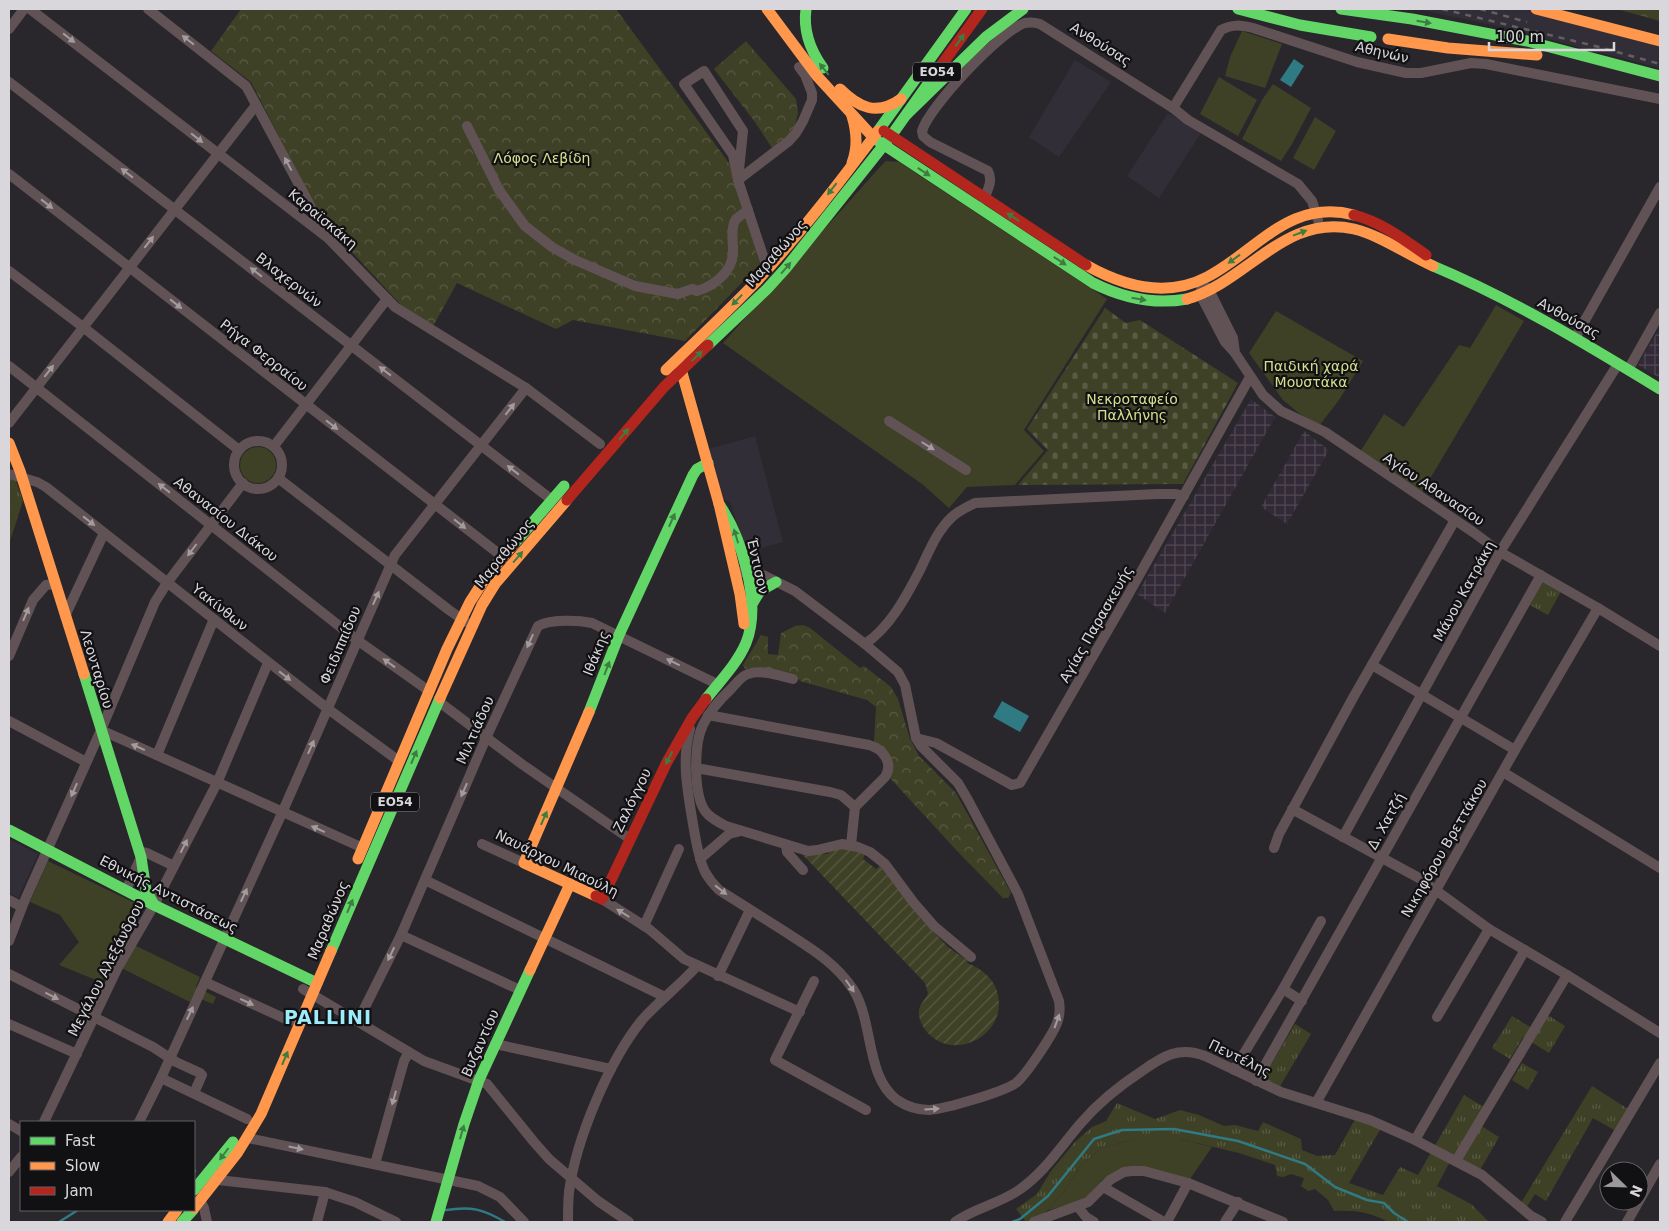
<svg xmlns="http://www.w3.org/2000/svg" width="1669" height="1231" font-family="'DejaVu Sans',sans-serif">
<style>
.built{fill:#322e38}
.industrial{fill:url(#industrial-grid)}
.grass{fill:url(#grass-tufts)}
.forest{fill:url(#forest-crowns)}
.cemetery{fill:url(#cemetery-stones)}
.park{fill:#3e4125}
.garden{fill:url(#garden-furrows)}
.water{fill:#2f7a83}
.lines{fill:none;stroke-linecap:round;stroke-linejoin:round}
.stream{stroke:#2f7a83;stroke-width:2.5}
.street{stroke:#615355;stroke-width:10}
.fast{stroke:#63d668;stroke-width:11}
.slow{stroke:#ff974d;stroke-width:11}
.jam{stroke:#b3261e;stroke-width:11}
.rail{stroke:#675e61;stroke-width:2.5;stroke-dasharray:6 6;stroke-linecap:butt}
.oneway{fill:#3e7d42}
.oneway2{fill:#a39c9f}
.labels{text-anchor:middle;stroke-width:4.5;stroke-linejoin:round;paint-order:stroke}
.shield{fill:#111013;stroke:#9d9b9f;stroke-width:1}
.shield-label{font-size:12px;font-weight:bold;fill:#d9d7db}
.street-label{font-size:14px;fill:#d9d7db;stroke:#111013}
.park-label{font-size:14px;fill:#d5e18b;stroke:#111013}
.district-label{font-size:19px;font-weight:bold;letter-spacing:1px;fill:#9cecf9;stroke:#111013}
</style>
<defs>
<pattern id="industrial-grid" width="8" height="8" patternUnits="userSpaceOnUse" patternTransform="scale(1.25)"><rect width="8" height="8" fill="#332a37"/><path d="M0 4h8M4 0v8" fill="none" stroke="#504853"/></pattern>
<pattern id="grass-tufts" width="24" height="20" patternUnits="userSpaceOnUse" patternTransform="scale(1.25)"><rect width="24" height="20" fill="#3e4125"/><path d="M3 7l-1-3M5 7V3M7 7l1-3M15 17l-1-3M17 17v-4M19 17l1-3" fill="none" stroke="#595c44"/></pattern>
<pattern id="forest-crowns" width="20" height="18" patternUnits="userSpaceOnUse" patternTransform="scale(1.25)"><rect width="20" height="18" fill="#3e4125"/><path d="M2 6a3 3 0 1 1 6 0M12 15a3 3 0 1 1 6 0" fill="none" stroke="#595c44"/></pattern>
<pattern id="cemetery-stones" width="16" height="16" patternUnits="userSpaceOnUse" patternTransform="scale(1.25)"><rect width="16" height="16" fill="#3e4125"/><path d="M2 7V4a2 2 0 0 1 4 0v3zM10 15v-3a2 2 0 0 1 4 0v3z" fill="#595c44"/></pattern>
<pattern id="garden-furrows" width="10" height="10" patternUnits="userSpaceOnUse" patternTransform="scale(1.25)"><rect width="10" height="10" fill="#3e4125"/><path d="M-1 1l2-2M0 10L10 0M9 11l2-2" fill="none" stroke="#595c44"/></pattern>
</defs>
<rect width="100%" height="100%" fill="#29272b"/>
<g class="built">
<path d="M1416,9H1524L1660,46V68L1506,28Z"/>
<path d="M1075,60L1111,82L1059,157L1029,137Z"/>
<path d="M1168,113L1201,133L1159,198L1127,176Z"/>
<path d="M755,436L783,542L746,552L730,502L721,498L708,449Z"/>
<path d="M9,839L38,854L18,898L9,893Z"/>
</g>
<g class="industrial">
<path d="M1660,327V378L1638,365Z"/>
<path d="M1251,399L1275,417L1165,613L1137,594Z"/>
<path d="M1304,431L1329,450L1287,524L1261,507Z"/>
</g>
<g class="grass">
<path d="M9,479L16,481L23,501L9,544Z"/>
<path d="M1544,574L1564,586L1548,615L1528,604Z"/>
<path d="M1546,1014L1565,1026L1549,1053L1523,1037L1510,1059L1492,1048L1512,1016L1535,1030Z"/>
<path d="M1295,1024L1311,1034L1276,1093L1259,1085Z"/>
<path d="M1522,1063L1538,1072L1528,1090L1512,1080Z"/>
<path d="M1592,1086L1628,1109L1616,1131L1593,1118L1546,1201L1535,1194L1526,1208L1521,1203Z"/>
<path d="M1464,1095L1484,1107L1475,1122L1499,1137L1480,1170L1453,1156L1437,1186L1471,1204L1489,1222H1388C1371,1212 1354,1210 1334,1211L1328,1200L1315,1189L1308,1191L1301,1186L1304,1178L1291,1174L1283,1177L1277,1176L1275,1165L1239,1153L1180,1139L1128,1141L1102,1148L1081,1165L1066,1189L1047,1211L1030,1222H1026L1016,1209L1037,1194L1051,1171L1075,1142L1092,1127L1106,1121L1117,1103L1155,1119L1180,1110L1199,1115L1224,1126L1235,1125L1258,1131L1263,1122L1301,1139L1302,1150L1317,1156L1335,1155L1358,1114L1384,1123L1349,1183L1383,1195L1400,1167L1418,1175Z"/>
</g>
<g class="forest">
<path d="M241,9H616L734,170L735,182L760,264L685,341L573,320L556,329L457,283L432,328L400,304L331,229L308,193L251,82L211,51Z"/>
<path d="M1617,9H1660V21Z"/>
<path d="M746,41L796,99L798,113L795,126L787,137L772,148L755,122L714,69Z"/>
<path d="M803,625L810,628L860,668L864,666L891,687L898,699L910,739L919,756L956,793L1011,893L1008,898H1003L958,852L889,777L874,742L876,707L867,700L800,681L795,675L750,668L745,669L743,665L761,635L768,637V654L778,655L781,633L795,626Z"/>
</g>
<path class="cemetery" d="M1105,308L1126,323L1140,320L1238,383L1183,484L1018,485L1048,450L1027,429Z"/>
<g class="park">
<path d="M1242,31L1282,44L1265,88L1225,76L1230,57Z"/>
<path d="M1219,77L1257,100L1238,136L1200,114Z"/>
<path d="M1273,84L1311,108L1292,144L1281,161L1242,139L1262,100Z"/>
<path d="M1315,117L1336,131L1314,170L1293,158Z"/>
<path d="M886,161L899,162L1107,299L1024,430L1044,451L1015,485L967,487L949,508L922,484L723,343L879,168Z"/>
<path d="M1496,305L1524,321L1422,492L1360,452L1384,414L1404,427L1459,345L1470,348Z"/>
<path d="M1276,311L1363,361L1339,400L1319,426L1300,414L1283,400L1249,353Z"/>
<circle cx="258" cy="465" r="18"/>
<path d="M48,861L143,907L124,940L200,977L196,987L216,997L213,1004L193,996L190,1002L111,963L101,982L59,965L79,942L60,915L30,902Z"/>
<path d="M1154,1139H1180L1212,1147L1190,1179L1121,1169L1102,1180L1086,1199L1047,1211L1066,1189L1081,1165L1102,1148L1128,1141Z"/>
</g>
<path class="garden" d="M837,847L865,853L863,859L876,869L881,865L921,919L948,947L968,961L967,963C981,968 995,979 998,995C1007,1037 949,1065 924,1028C921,1023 918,1017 919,1010C920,1004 926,999 928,993L925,983L802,854H827Z"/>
<g class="water">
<path d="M1294,59L1304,66L1291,87L1280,80Z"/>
<path d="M1002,701L1029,716L1020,732L993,717Z"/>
</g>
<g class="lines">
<g class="stream">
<path d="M194,1171H195"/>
<path d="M446,1210C471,1206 483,1209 505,1222"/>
<path d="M59,1222L78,1210"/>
<path d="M1012,1222L1020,1219L1048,1196L1094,1139L1122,1130L1174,1129L1238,1141L1305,1164L1335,1187L1367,1200L1384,1203L1394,1213L1408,1222"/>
</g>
<g class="street">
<path d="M30,9L328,238L395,307L526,388L600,444"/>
<path d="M148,9L246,86L326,235"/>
<path d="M9,29L24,9"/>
<path d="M704,71L743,131L738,180L733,155L684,84Z"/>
<path d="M9,82L552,500"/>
<path d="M1173,108L1221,30C1233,24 1240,25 1253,28L1357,62L1406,73H1421L1471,63L1486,64L1660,99"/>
<path d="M467,126L499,190L525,226L552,247L575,260L635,286L678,294L692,289L697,291C714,286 734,271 733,250C733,241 731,232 734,223L736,219L748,210"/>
<path d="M9,174L503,557"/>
<path d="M984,199C988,189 993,181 988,171L930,142L923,136L922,131C929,107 1000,31 1025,23C1030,22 1034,22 1040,24L1173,108L1188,120L1298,184L1312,201L1318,220"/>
<path d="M767,268L738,180L789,141L796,133L803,121L812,100V93L805,75L799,67"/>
<path d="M9,271L83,327L239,450"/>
<path d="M1205,286L1210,292L1233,338L1235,353"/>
<path d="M1201,290V296L1225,342L1235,353L1263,395L1281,411L1325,432L1473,532L1500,552L1598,608L1660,646"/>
<path d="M1575,338L1660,187"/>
<path d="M9,366L357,640L429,691"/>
<path d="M1628,370L1660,313"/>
<path d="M889,421L966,470"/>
<path d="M9,423L256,105"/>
<circle cx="258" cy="465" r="24"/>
<path d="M274,446L387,299"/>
<path d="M9,474L37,482L46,487L328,709L399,761"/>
<path d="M278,478L449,610L466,622"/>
<path d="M65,616L104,533"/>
<path d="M865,644C890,627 906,597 920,570C929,552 936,532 952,517C958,511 967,507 975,503L1157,494H1176L1184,496"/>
<path d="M9,656L33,600L46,585L55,584"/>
<path d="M1372,665L1515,750"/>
<path d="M793,679C780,676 761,669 748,674C741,676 736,684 731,689C719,700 710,710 703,725C694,743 693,793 705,811C710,818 718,822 726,826L808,851L817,850L842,844L858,847L870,852L885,864L914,903L934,926L971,957"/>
<path d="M438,701L523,765L630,839"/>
<path d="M708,715L869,745C883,749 894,763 885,777L855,807L851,845"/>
<path d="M9,721L86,762"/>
<path d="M690,729C681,761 688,793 693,824C696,841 698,857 705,872C709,879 714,885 719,890C741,904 762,917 784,931C810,948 835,962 853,989C874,1022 865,1076 897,1100C906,1106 918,1110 929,1110C945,1109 1003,1092 1016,1083C1026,1075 1055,1032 1058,1020C1060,1014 1060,1008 1059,1001L1018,894L968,800L958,783L921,746L916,738L905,685L898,672L865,644L795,591L763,575L754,573L740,572"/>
<path d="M101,730L363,848"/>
<path d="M916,738L936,743L1012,785L1020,783L1127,597L1250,377"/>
<path d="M157,755L214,619"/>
<path d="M696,768L830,792L841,795L855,807"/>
<path d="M1503,772L1660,868"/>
<path d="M1292,809L1419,878L1489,929L1567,975L1660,1033"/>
<path d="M1343,837L1500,552L1618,364"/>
<path d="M482,844L524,863"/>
<path d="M786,845L787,852L803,870"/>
<path d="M1274,848L1279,834L1354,696L1455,520"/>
<path d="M139,851L147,853L174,866"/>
<path d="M700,859L729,834L741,831"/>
<path d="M425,880L665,997"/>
<path d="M126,890L141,857"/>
<path d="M602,899L649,929L684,959L800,1012"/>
<path d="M9,900L22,907"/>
<path d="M644,926L679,849"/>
<path d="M401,935L520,990"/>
<path d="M9,941L24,902L101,730L155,602L167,583L243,483"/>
<path d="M9,974L153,1047L176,1062L200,1073L202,1075L194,1093"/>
<path d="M718,976L750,910"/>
<path d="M814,981L775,1060L866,1110"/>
<path d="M205,982L290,1021"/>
<path d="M303,989L424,1061L487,1084L534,1142L549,1159L598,1201L629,1222"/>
<path d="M1283,989L1302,1001"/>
<path d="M1437,1017L1489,929"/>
<path d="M358,1021L401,935L486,738L538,626C550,619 578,620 592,623L717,684"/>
<path d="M9,1024L77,1054"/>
<path d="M495,1044L611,1069"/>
<path d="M1234,1070L1283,989L1321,921"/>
<path d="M161,1078L247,1119"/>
<path d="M1256,1081L1541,575"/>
<path d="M1316,1103L1515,750L1598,608"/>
<path d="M44,1122L117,969L154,905L217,783L268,663"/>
<path d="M139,1122L161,1078L282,813L395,555L526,388"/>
<path d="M9,1124L21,1131"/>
<path d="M248,1138L478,1186L500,1197L524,1222"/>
<path d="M1415,1140L1525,950"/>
<path d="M1456,1161L1567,975"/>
<path d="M375,1164L404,1061L409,1052"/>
<path d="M9,1172L21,1157"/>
<path d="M218,1180L325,1192L355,1202L396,1222"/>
<path d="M1103,1187L1164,1222"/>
<path d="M200,1200L204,1208L207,1222"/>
<path d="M1078,1207L1086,1217L1094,1222"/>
<path d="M317,1222L325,1192"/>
<path d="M568,1222C568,1212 568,1202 569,1192C576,1139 609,1061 642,1020C659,1001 680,985 697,966"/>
<path d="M955,1222C974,1208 999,1204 1019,1190C1045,1172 1061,1146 1081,1123C1099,1102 1119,1086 1142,1071C1163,1056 1179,1046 1205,1056L1281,1092L1370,1120L1415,1140L1482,1175L1531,1216L1542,1222"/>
<path d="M1034,1222L1088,1202L1110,1180L1124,1172L1132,1171H1144L1188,1183L1283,1222"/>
<path d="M1167,1222L1188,1183"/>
<path d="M1225,1222L1238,1202"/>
<path d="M1565,1222L1660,1063"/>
<path d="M1627,1222L1660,1164"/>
</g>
<g class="fast">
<path d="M806,9C803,31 810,50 823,68"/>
<path d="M1238,9L1300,25L1371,37"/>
<path d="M1341,9L1412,19L1527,41L1660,76"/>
<path d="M907,114L986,37L1023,9"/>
<path d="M878,131L966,9"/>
<path d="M875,139L1093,283C1123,298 1154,305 1187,299"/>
<path d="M1433,266C1512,299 1586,344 1660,389"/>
<path d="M708,345L767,289L786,268L891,136L940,67"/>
<path d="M514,544L564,486"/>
<path d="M752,604L760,591L776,582"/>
<path d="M84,674L141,857L146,890L154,905"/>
<path d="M706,699C720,681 737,664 746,643C762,603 742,538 719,504"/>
<path d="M589,712L619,635L693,475L697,469L708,463"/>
<path d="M9,830L154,905L317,983"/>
<path d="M331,951L440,698"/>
<path d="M194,1190L233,1142"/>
<path d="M182,1222L193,1210"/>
<path d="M436,1222L464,1124L479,1080L530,970"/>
</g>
<g class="slow">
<path d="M767,9L817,76L873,137"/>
<path d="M1536,9L1660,41"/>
<path d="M1388,39L1448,48L1537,55"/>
<path d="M840,89C859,108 877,116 901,99"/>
<path d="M852,116C857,132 858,147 852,163"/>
<path d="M1086,265C1123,286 1167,298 1207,277C1256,252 1289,198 1354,215"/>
<path d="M1187,299C1247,282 1285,213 1354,229C1382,236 1406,254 1433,266"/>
<path d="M679,362L719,504L740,594L744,624"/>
<path d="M666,370C696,341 727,312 756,282C800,234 839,183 878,131"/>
<path d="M9,443L20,471L84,674"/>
<path d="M440,698L482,605L495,584L567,500"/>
<path d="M589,712L524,863L596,896"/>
<path d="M358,859L447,649L470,602L486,577L514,544"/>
<path d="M530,970L570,884"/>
<path d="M194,1208L238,1152L261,1114L331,951"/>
<path d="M168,1222L177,1210"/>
</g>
<g class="jam">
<path d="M940,67L982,9"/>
<path d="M884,131L1086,265"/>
<path d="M1354,215C1381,222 1403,239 1426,255"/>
<path d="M567,500L664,387L708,345"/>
<path d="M596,896L602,899L667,762L692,718L706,699"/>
</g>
<g class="rail">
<path d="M1442,9L1599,47L1660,64"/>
<path d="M1480,9L1527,22"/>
</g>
</g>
<defs><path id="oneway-solid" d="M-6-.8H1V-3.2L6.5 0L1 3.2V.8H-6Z" transform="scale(1.25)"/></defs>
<g class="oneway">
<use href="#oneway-solid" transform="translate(1424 22) rotate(10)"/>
<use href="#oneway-solid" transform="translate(960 40) rotate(-54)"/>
<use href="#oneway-solid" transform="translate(824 69) rotate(-129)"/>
<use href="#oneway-solid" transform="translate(924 172) rotate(33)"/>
<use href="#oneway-solid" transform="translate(832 189) rotate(128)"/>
<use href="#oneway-solid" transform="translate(1013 217) rotate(-147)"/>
<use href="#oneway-solid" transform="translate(1300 233) rotate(-21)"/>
<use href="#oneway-solid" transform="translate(1234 259) rotate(144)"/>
<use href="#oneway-solid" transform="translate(1060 261) rotate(33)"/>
<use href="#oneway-solid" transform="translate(786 268) rotate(-49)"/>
<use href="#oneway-solid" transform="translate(1139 299) rotate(10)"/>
<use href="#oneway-solid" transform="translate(737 300) rotate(134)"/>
<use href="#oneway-solid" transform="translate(697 356) rotate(-43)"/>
<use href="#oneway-solid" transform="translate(624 434) rotate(-49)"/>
<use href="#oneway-solid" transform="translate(672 520) rotate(-66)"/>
<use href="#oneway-solid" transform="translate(736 536) rotate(-107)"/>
<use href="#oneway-solid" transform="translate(518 557) rotate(-49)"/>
<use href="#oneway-solid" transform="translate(607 668) rotate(-69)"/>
<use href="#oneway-solid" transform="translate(414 757) rotate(-67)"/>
<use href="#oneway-solid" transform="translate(669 758) rotate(117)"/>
<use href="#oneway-solid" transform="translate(544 818) rotate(-66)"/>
<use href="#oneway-solid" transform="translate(350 906) rotate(-67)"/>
<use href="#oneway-solid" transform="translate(285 1058) rotate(-67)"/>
<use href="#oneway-solid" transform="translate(462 1132) rotate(-74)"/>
<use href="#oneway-solid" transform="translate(224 1154) rotate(127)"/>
</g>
<g class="oneway2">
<use href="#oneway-solid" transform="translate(69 38) rotate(38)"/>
<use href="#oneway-solid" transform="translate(188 40) rotate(-142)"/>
<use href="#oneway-solid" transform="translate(197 138) rotate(38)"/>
<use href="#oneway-solid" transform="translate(288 164) rotate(-118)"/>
<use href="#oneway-solid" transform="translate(127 173) rotate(-142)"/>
<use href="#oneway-solid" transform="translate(47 204) rotate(38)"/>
<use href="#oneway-solid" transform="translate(149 242) rotate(-52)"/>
<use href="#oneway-solid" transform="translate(256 272) rotate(-142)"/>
<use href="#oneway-solid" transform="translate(176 304) rotate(38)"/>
<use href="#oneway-solid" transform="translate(49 371) rotate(-52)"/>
<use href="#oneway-solid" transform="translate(385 371) rotate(-142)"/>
<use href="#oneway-solid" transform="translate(510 409) rotate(-52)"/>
<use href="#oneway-solid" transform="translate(332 425) rotate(38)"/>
<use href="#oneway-solid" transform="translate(928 446) rotate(32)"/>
<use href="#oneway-solid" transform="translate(513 470) rotate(-142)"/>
<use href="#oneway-solid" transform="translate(164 488) rotate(-142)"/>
<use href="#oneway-solid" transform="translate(89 521) rotate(38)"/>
<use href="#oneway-solid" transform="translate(460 524) rotate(38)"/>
<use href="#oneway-solid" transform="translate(192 550) rotate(127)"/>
<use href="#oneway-solid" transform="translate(376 598) rotate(-66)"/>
<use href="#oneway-solid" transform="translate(26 614) rotate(-67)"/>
<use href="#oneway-solid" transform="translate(530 641) rotate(114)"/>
<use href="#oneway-solid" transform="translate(673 662) rotate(-154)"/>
<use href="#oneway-solid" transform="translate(389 663) rotate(-144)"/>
<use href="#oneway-solid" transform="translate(285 676) rotate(38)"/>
<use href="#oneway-solid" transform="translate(138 747) rotate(-156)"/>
<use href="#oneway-solid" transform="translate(311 747) rotate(-66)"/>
<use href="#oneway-solid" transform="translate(74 790) rotate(114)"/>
<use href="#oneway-solid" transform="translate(464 790) rotate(114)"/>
<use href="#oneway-solid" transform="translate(318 829) rotate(-156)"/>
<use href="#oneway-solid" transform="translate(184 846) rotate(-63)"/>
<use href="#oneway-solid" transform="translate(721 890) rotate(38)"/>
<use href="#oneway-solid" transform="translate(244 895) rotate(-65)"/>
<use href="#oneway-solid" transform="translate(623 913) rotate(-148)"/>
<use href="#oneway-solid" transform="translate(391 954) rotate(116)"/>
<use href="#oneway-solid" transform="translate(850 986) rotate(55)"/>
<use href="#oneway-solid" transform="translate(52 996) rotate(27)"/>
<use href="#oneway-solid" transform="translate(247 1002) rotate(25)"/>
<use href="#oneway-solid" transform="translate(190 1013) rotate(-65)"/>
<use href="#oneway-solid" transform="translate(1057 1021) rotate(-70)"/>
<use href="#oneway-solid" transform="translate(394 1098) rotate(106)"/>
<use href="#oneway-solid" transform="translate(932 1109) rotate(-4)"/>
<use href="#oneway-solid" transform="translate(296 1148) rotate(12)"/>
</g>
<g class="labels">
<g class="shield">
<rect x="913" y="62.5" width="48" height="19" rx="4"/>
<rect x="371" y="792.5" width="48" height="19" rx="4"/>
</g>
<g class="shield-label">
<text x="937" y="76">ΕΟ54</text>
<text x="395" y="806">ΕΟ54</text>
</g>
<g class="street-label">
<text transform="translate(1101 44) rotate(32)" y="5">Ανθούσας</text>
<text transform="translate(1382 52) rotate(13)" y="5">Αθηνών</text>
<text transform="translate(323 219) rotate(40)" y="5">Καραϊσκάκη</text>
<text transform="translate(776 253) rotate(-49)" y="5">Μαραθώνος</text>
<text transform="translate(289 280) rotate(38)" y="5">Βλαχερνών</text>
<text transform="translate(1569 318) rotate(29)" y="5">Ανθούσας</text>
<text transform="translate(264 355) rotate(38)" y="5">Ρήγα Φερραίου</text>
<text transform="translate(1434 489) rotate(34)" y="5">Αγίου Αθανασίου</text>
<text transform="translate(226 519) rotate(38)" y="5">Αθανασίου Διάκου</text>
<text transform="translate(504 553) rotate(-51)" y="5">Μαραθώνος</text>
<text transform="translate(758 566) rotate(77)" y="5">Έντισον</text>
<text transform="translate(1464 591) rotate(-61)" y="5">Μάνου Κατράκη</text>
<text transform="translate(220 607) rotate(38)" y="5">Υακίνθων</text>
<text transform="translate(1096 624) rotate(-60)" y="5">Αγίας Παρασκευής</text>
<text transform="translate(340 645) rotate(-67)" y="5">Φειδιππίδου</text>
<text transform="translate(596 653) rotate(-68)" y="5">Ιθάκης</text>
<text transform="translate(97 669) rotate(73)" y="5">Λεονταρίου</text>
<text transform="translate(475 730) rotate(-66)" y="5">Μιλτιάδου</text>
<text transform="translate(632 800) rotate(-64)" y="5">Ζαλόγγου</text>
<text transform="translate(1386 821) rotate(-61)" y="5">Δ. Χατζή</text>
<text transform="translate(1444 848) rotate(-60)" y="5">Νικηφόρου Βρεττάκου</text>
<text transform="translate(557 863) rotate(26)" y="5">Ναυάρχου Μιαούλη</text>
<text transform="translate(169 894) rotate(27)" y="5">Εθνικής Αντιστάσεως</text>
<text transform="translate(328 920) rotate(-67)" y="5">Μαραθώνος</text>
<text transform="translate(106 968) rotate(-63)" y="5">Μεγάλου Αλεξάνδρου</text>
<text transform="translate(480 1043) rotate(-66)" y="5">Βυζαντίου</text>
<text transform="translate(1240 1058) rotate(26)" y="5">Πεντέλης</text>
</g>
<g class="park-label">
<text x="542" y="163">Λόφος Λεβίδη</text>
<text x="1311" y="371">Παιδική χαρά<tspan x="1311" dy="16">Μουστάκα</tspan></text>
<text x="1132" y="404">Νεκροταφείο<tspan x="1132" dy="16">Παλλήνης</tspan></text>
</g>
<g class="district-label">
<text x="328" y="1024">PALLINI</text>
</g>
</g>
<rect width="1669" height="1231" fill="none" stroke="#d9d7db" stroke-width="20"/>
<rect x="20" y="1121" width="175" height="90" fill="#111013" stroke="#616063"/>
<rect x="30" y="1137" width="25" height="8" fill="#63d668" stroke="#616063"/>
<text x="65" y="1146" font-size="15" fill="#d9d7db">Fast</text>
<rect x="30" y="1162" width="25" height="8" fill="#ff974d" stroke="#616063"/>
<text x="65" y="1171" font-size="15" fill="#d9d7db">Slow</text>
<rect x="30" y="1187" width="25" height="8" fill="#b3261e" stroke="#616063"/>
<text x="65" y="1196" font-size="15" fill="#d9d7db">Jam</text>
<g transform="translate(1624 1186) rotate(113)"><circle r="24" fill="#111013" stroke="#616063"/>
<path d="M0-4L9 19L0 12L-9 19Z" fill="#9b999d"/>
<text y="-8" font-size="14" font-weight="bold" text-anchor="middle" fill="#d9d7db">N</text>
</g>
<path d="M1489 42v8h125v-8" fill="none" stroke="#d9d7db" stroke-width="2.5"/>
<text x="1496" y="42" font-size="15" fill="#d9d7db" stroke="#111013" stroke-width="4" paint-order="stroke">100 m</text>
</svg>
